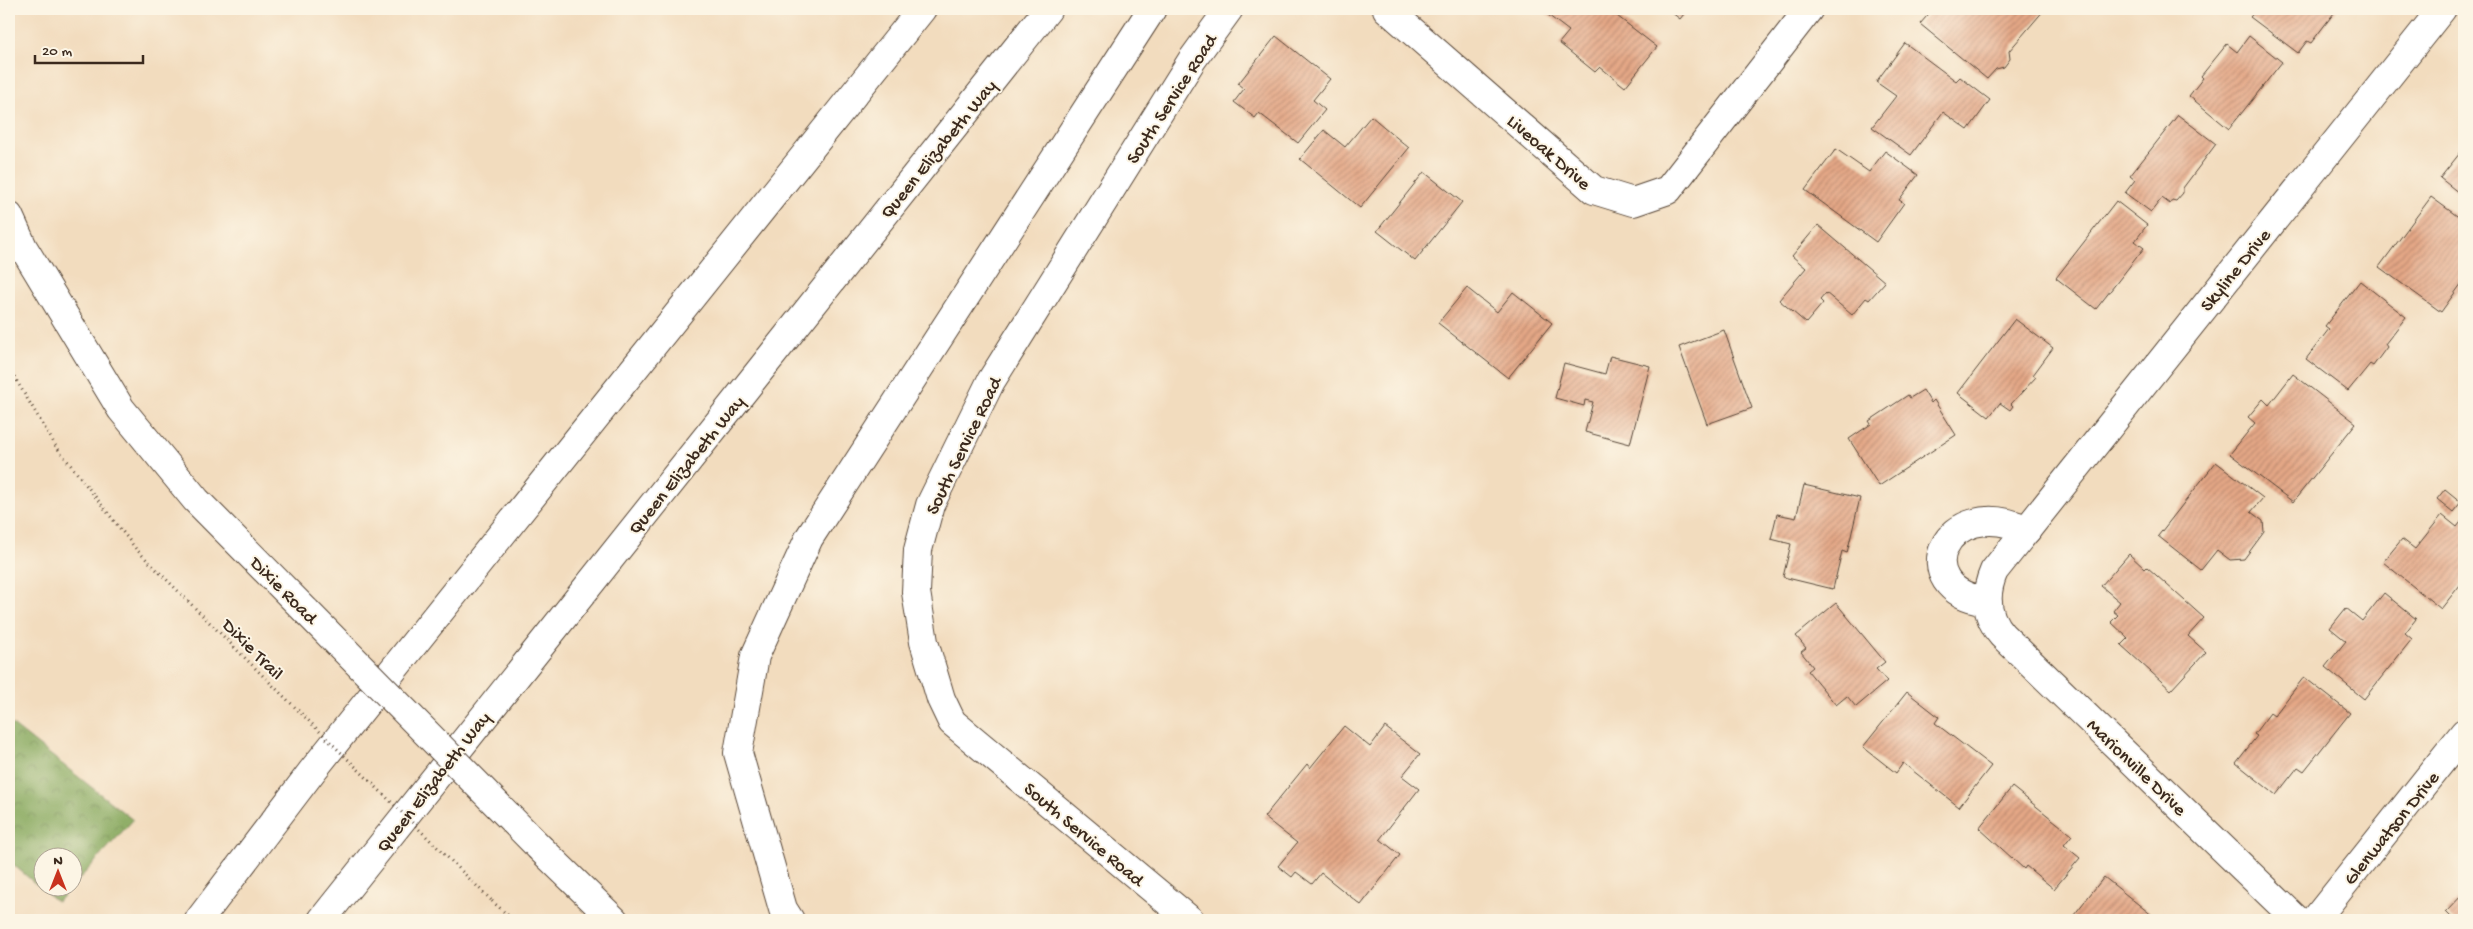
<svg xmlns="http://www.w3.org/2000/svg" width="2473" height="929" font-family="'Gochi Hand',sans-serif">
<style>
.forest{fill:url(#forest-crowns);stroke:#60683d}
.building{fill:url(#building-hatch)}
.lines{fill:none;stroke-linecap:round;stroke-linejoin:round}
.minor-casing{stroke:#564536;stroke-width:30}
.major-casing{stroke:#564536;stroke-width:30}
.highway-casing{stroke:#564536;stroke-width:30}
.path{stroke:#564536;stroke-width:3;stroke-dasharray:1 4;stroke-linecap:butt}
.minor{stroke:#fff;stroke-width:28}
.major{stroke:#fff;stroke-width:28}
.highway{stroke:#fff;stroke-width:28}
.major-bridge-casing{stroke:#564536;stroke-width:30;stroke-linecap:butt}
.path-bridge{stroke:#564536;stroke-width:3;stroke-dasharray:1 4;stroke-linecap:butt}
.major-bridge{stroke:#fff;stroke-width:28}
.labels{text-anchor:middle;stroke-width:4;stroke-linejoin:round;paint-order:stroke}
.street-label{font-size:19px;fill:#3b2a1e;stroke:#fcf5e5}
</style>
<defs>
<pattern id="forest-crowns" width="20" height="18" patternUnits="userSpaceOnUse" patternTransform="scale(1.25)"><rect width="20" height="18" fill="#85a75c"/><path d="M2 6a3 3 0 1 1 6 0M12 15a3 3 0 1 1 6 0" fill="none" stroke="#6e884b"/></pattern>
<pattern id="building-hatch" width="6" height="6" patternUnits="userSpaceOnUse" patternTransform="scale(1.25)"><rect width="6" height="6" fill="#e4a786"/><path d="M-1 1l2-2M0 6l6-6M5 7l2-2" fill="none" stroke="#ba886d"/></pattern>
</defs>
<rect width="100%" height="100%" fill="#fcf5e5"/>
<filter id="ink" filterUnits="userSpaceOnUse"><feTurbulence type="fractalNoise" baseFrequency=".02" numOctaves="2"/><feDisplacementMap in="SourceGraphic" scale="10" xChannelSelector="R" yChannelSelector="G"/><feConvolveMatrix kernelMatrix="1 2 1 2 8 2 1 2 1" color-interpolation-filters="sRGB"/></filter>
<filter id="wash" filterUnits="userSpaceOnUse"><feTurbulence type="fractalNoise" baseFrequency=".0096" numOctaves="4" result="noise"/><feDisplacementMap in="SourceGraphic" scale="20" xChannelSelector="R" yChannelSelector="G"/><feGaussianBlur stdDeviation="1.12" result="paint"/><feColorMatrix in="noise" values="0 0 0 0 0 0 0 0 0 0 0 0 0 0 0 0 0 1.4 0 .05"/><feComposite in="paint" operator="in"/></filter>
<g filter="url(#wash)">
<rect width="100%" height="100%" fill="#f2dcbe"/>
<path class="forest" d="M9,722L133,820L73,886L72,856H42V886L72,887L57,902L9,861Z"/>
<g id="blocks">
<g class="building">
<path d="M1540,9H1608L1657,47L1625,87L1600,67L1595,72L1559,43L1569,31Z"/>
<path d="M1667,9H1688L1680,19Z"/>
<path d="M1933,9H2045L2009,51L2010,59L2004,67L1996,69L1987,79L1920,24Z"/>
<path d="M2257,9H2337L2311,43L2307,41L2298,53L2250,17Z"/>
<path d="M1276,36L1330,79L1313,100L1325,110L1298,143L1259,113L1255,118L1234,102L1244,89L1238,84Z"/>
<path d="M2249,36L2282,62L2229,129L2189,96L2203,78L2201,76L2227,44L2237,52Z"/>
<path d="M1905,43L1956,81L1960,77L1990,100L1968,130L1943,112L1911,155L1872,127L1896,96L1876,82Z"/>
<path d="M2178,115L2216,144L2183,188V193L2176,201L2172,200L2170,204L2162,198L2151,212L2125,193L2135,180L2130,176Z"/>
<path d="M1371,116L1409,148L1360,208L1300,159L1324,130L1345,147Z"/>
<path d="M2464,148V197L2440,178Z"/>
<path d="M1836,149L1869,172L1885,151L1918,175L1899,200L1904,203L1876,242L1805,190Z"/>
<path d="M1424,172L1462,202L1415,261L1377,231Z"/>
<path d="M2431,197L2464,221V280L2441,312L2379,267Z"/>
<path d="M2116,201L2147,225L2135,241L2144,248L2096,309L2056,278Z"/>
<path d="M1818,225L1885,282L1869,300L1866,298L1852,315L1826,293L1820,300L1823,303L1806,323L1779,300L1806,268L1792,256Z"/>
<path d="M2360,281L2406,317L2385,344L2387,347L2373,366L2370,364L2348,391L2306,359L2329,329L2325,326Z"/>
<path d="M1467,288L1497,312L1513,292L1552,323L1508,378L1438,323Z"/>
<path d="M2015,319L2053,348L2033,375L2036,377L2011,404L2013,406L2010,410L2000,403L1989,417L1958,393Z"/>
<path d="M1724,330L1752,408L1707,424L1679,347Z"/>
<path d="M1610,356L1650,366L1630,444L1585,432L1593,402L1585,400L1584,406L1555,398L1564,363L1605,374Z"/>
<path d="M2293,374L2356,423L2293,502L2230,454L2255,423L2248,417L2263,399L2269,405Z"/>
<path d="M1923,390L1931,403L1934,400L1956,435L1879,486L1849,439L1871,424L1869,421L1908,395L1910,398Z"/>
<path d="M2216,462L2263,498L2251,512L2263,521L2264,532L2244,559L2230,560L2217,550L2201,570L2158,536Z"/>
<path d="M1804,485L1860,498L1847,553L1842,551L1833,589L1783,577L1791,544L1771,539L1777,514L1796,518Z"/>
<path d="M2445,489L2461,502L2453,512L2437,499Z"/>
<path d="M2442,515L2457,527L2464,518V580L2441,609L2383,562L2402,539L2415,549Z"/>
<path d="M2129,554L2145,569L2147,567L2204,618L2188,636L2206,652L2171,690L2121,645L2128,638L2111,622L2118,615L2113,611L2120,602L2101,586Z"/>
<path d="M2384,593L2416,619L2405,633L2412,639L2364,699L2325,667L2346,641L2330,628L2346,608L2362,621Z"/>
<path d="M1836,603L1885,662L1876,669L1887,681L1856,707L1847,696L1836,705L1808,671L1813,667L1801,652L1806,648L1796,636Z"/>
<path d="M2304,677L2350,713L2304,771L2298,767L2276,795L2236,763L2257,736L2254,734L2270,713L2274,716Z"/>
<path d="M1907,692L1939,717L1935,723L1991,766L1959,807L1903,763L1896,773L1863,747Z"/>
<path d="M1344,726L1370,747L1385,727L1420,754L1402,776L1419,789L1380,839L1400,855L1361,905L1321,873L1312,884L1296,872L1292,877L1278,866L1297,843L1264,817L1307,764L1310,768Z"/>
<path d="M2012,787L2072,835L2064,845L2080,858L2054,889L2026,866L2024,869L1979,828Z"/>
<path d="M2104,877L2158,920H2070Z"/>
<path d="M2464,893V920H2454L2446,912Z"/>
</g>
</g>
</g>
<g filter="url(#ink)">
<use href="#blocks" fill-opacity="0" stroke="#564536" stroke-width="1"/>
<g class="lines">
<g class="minor-casing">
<g id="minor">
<path d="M1387,9L1594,190L1633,202L1668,190L1809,9"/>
<path d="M1987,601C1903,590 1944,491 2027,530"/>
<path d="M2297,920L2002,635C1985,616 1984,594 1994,571L2442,9"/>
<path d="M2315,920L2464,733"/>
</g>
</g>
<g class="major-casing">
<g id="major">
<path d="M9,216L23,247L121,409L196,500L307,612"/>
<path d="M541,849L614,920"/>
<path d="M1190,920L952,722L941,699L924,642L916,592L918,550L930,505L991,381L1192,60L1229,9"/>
</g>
</g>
<g class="highway-casing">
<g id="highway">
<path d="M199,920L313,770L922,9"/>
<path d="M322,920L1048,9"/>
<path d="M790,920L783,909L738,753L755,656L809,538L1152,9"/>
</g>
</g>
<g class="path">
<path d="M9,368L55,445L136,549L255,668"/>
<path d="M492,901L513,920"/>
</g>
<use href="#minor" class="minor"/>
<use href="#major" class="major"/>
<use href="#highway" class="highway"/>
<g class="major-bridge-casing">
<path id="major-bridge" d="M307,612L541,849"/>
</g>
<path class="path-bridge" d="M255,668L492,901"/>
<use href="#major-bridge" class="major-bridge"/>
</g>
</g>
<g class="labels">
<g class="street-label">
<text transform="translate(1170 98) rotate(-57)" y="7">South Service Road</text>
<text transform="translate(937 148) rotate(-51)" y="7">Queen Elizabeth Way</text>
<text transform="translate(1550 151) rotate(41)" y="7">Liveoak Drive</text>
<text transform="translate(2234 269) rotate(-51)" y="7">Skyline Drive</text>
<text transform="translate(962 445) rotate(-64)" y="7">South Service Road</text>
<text transform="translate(685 464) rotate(-51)" y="7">Queen Elizabeth Way</text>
<text transform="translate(285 589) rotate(45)" y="7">Dixie Road</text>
<text transform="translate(254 648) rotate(45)" y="7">Dixie Trail</text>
<text transform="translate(2138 766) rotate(44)" y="7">Marionville Drive</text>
<text transform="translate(432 781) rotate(-52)" y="7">Queen Elizabeth Way</text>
<text transform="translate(2390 827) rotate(-51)" y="7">Glenwatson Drive</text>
<text transform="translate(1085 833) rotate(40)" y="7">South Service Road</text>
</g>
</g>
<rect width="2473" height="929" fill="none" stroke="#fcf5e5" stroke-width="30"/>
<g transform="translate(58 872)"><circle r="24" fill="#fcf5e5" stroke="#afa495"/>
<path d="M0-4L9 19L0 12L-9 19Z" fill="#c8321e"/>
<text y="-8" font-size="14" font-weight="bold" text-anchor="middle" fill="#3b2a1e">N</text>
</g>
<path d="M35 55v8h108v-8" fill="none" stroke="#3b2a1e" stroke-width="2.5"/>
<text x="42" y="55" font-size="15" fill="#3b2a1e" stroke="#fcf5e5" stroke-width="4" paint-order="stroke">20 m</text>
</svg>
